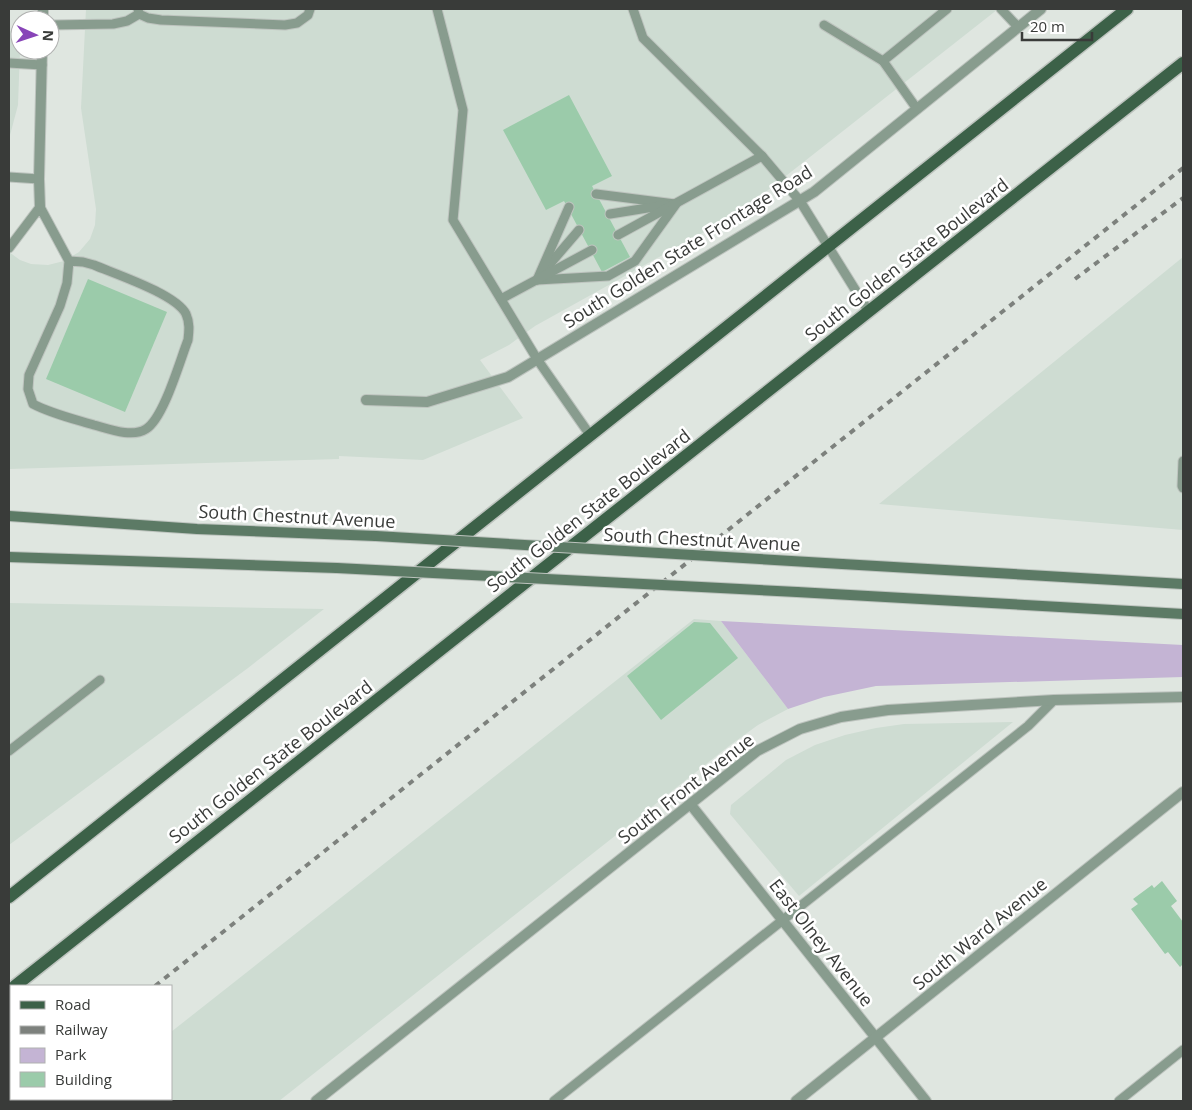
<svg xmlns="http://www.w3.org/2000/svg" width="1192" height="1110" font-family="'Open Sans',sans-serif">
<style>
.built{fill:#cedcd2}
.green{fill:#c4b4d4}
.building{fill:#9bcbaa}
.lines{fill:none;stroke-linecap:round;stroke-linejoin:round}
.service-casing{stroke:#bec4bf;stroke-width:11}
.minor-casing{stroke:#bec4bf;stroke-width:12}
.secondary-casing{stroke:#bec4bf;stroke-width:12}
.primary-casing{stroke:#bec4bf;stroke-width:15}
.service{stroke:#889c8e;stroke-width:9}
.minor{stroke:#889c8e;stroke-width:10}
.secondary{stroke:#5c7a65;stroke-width:10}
.primary{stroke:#3c6148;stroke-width:12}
.rail{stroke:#7d817d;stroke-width:4;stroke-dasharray:6 6;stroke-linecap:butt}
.secondary-bridge-casing{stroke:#bec4bf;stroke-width:12;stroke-linecap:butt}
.secondary-bridge{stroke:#5c7a65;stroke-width:10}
.labels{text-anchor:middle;stroke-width:5;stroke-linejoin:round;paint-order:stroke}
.street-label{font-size:18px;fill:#393b39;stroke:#fff}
</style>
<rect width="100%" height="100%" fill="#dfe6e0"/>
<g class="built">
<path d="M86,9H998L740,212L535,326L509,345L480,360L523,418L423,460L339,456V459L9,469V252L20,260L31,264L48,265L64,261L79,252L90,239L95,225L96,209L81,108Z"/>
<path d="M9,30L17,35L20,42V50L18,105L9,139Z"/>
<path d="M1183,257V530L879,504Z"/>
<path d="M9,603L324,609L248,668L9,845Z"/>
<path d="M694,619L721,621L788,709L758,725L729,746L279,1101H85L88,1099H171V1032Z"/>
<path d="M1013,722L799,896L730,814L731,805L786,760L815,745L845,735L876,728L904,724Z"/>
</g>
<path class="green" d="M721,621L1183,645V677L876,686L824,697L788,709Z"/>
<g class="building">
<path d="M569,95L612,176L592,186L630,257L602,272L564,201L546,210L503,130Z"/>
<path d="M88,279L167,312L125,412L46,379Z"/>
<path d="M694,622L710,623L738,658L661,720L627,676Z"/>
<path d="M1162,881L1177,901L1171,906L1183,922V964L1180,967L1168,952L1165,954L1131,909L1138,904L1133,899L1152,885L1154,888Z"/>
</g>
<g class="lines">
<g class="service-casing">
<g id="service">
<path d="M138,9L139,14L148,18L161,20L285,25L297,23L308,15L310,9"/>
<path d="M437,9L463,110L453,220L537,359L590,435"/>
<path d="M633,9L643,38L762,156L800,201L869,312"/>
<path d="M1001,9L1018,27"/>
<path d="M50,25L113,24L127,21L139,14"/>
<path d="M824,25L883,61"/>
<path d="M9,63L42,65"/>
<path d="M917,109L883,61L947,9"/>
<path d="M9,177L39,179"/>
<path d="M596,194L675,204"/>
<path d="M610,214L666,205"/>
<path d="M618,235L762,156"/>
<path d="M9,248L40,207L69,261L67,283L60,306L29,375L28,389L33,404C52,414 74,419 94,425C109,429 132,438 146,429C164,418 180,360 188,340C189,331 190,323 186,314C176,294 115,274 94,265L83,262L69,261"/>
<path d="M543,272L579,230"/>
<path d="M537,280L608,276L635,261L676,204"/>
<path d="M537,280L569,207"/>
<path d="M501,299L592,250"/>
<path d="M1183,461L1182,486L1183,488"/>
<path d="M9,751L100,680"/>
<path d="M554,1101L1028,726L1054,700"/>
<path d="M1119,1101L1183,1050"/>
</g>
</g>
<g class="minor-casing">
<g id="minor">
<path d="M43,20V9"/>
<path d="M40,207L39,179L42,50"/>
<path d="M366,400L427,402L508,377L814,192L1041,9"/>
<path d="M691,805L926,1101"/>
<path d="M316,1101L757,751L800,729L841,717L888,710L1054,700L1183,697"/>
<path d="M796,1101L1183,792"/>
</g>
</g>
<g class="secondary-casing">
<g id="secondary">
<path d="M9,516L197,529L376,536"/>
<path d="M9,557L337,568"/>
<path d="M842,564L1183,584"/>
<path d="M797,592L1183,614"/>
</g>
</g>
<g class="primary-casing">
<g id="primary">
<path d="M9,897L1127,9"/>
<path d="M15,986L1183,63"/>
</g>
</g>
<use href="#service" class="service"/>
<use href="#minor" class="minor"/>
<use href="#secondary" class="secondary"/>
<use href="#primary" class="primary"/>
<g class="rail">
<path d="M1075,279L1183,198"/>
<path d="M155,986L1183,168"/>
<path d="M10,1101L13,1099"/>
</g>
<g class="secondary-bridge-casing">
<g id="secondary-bridge">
<path d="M376,536L842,564"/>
<path d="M337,568L797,592"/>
</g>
</g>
<use href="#secondary-bridge" class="secondary-bridge"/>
</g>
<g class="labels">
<g class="street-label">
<text transform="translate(688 247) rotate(-32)" y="6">South Golden State Frontage Road</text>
<text transform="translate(907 260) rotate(-38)" y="6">South Golden State Boulevard</text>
<text transform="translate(589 511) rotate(-38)" y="6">South Golden State Boulevard</text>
<text transform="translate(297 517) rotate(3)" y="6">South Chestnut Avenue</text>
<text transform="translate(702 540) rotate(3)" y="6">South Chestnut Avenue</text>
<text transform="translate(271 762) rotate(-38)" y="6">South Golden State Boulevard</text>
<text transform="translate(686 789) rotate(-38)" y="6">South Front Avenue</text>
<text transform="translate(980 934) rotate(-39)" y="6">South Ward Avenue</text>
<text transform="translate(821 943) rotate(52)" y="6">East Olney Avenue</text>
</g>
</g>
<rect width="1192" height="1110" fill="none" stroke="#393b39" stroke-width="20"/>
<rect x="10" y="985" width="162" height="115" fill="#ffffff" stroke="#b0b1b0"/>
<rect x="20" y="1001" width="25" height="8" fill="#3c6148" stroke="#b0b1b0"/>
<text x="55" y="1010" font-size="15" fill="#393b39">Road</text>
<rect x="20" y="1026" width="25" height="8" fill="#7d817d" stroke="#b0b1b0"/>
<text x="55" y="1035" font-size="15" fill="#393b39">Railway</text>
<rect x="20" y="1048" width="25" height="15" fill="#c4b4d4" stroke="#b0b1b0"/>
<text x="55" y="1060" font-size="15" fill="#393b39">Park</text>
<rect x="20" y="1072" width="25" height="15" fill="#9bcbaa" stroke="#b0b1b0"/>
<text x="55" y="1085" font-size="15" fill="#393b39">Building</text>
<g transform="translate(35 35) rotate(93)"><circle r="24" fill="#ffffff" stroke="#b0b1b0"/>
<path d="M0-4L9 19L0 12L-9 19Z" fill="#8844b8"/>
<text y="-8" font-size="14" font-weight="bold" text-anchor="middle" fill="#393b39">N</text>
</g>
<path d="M1022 32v8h70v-8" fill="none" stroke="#393b39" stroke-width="2.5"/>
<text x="1030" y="32" font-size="15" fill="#393b39" stroke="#ffffff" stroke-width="4" paint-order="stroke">20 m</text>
</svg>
